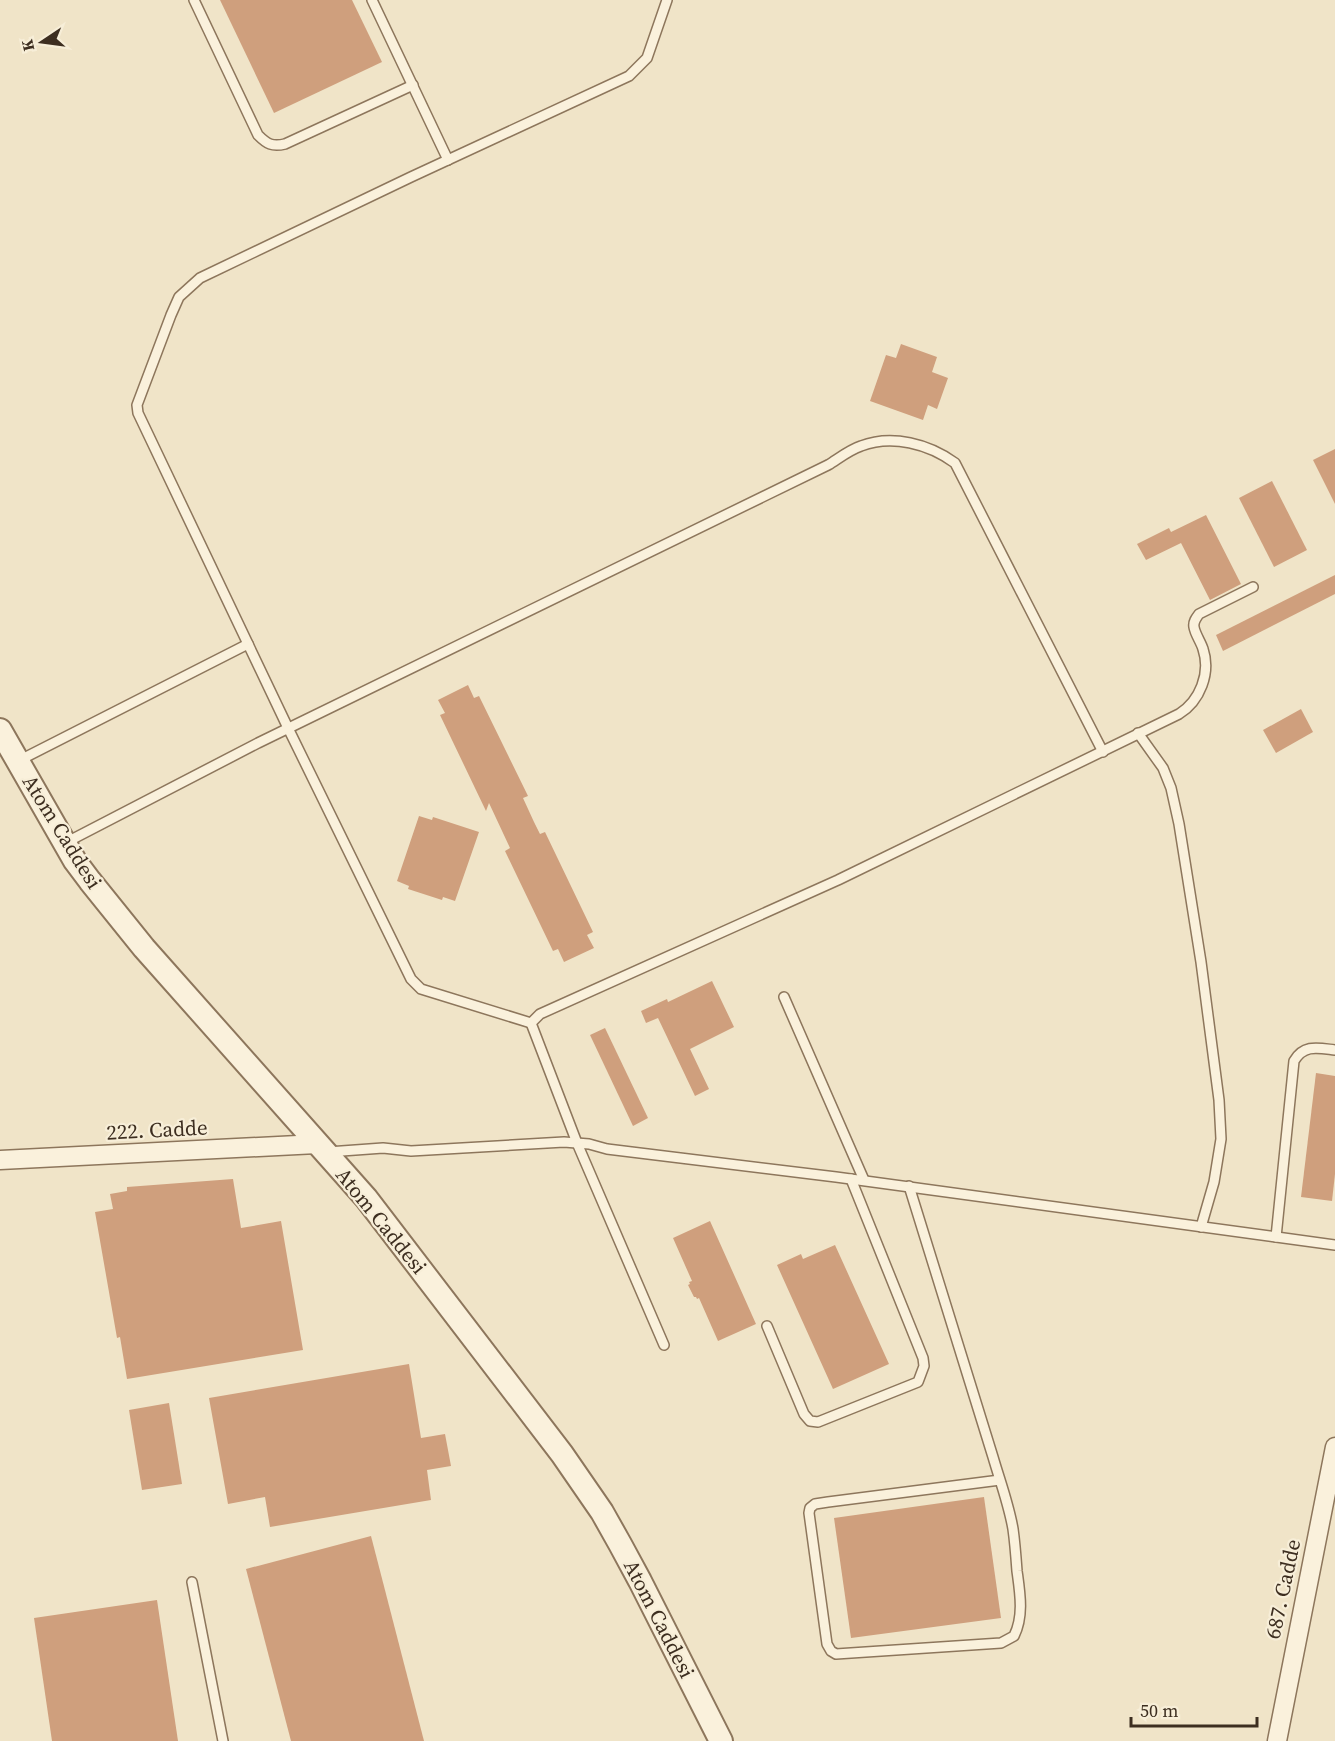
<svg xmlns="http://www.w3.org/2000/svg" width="1335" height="1741" font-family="'Source Serif 4',serif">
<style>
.building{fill:#cf9f7d}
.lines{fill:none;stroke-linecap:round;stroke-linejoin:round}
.service-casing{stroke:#8d765c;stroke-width:12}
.minor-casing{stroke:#8d765c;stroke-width:21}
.tertiary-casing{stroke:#8d765c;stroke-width:26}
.service{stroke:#faf1dc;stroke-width:9}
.minor{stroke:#faf1dc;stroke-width:18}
.tertiary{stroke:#faf1dc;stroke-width:22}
.labels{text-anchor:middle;stroke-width:4.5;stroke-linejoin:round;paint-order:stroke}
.street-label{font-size:21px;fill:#3d2e20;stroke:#f7eed8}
</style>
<rect width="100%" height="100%" fill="#f0e4c8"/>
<g class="building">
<path d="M220,0H352L382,62L274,113Z"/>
<path d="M901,344L937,357L932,372L948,378L937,409L928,405L923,420L870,401L886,355L896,358Z"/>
<path d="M1335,449V504L1313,460Z"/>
<path d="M1272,481L1307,550L1274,567L1239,498Z"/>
<path d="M1206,515L1241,584L1210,600L1181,543L1146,560L1137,544L1169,528L1171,532Z"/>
<path d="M1335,575V594L1223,651L1216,635Z"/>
<path d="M468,685L474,698L479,696L528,796L523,798L534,822L540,834L545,832L593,932L587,935L594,948L564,962L558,949L553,951L505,851L510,848L489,803L486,811L440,715L445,713L438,700Z"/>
<path d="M1301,709L1313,732L1276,753L1263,730Z"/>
<path d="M419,816L432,820L433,817L479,832L455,901L443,897L442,900L408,889L409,886L397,881Z"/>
<path d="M712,981L734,1027L690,1049L709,1089L695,1096L658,1018L646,1023L641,1011L667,999L668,1002Z"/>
<path d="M605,1028L648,1118L633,1126L590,1035Z"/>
<path d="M1316,1073L1335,1076V1174L1332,1201L1301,1197Z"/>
<path d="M233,1179L241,1228L281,1221L303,1350L127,1379L120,1337L117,1338L95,1212L113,1209L110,1194L127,1191V1187Z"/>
<path d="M710,1221L756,1324L718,1341L699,1298L697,1299L696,1297H694L688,1285L690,1284L689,1282L692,1281L673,1238Z"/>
<path d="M835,1245L889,1364L833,1389L777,1265L801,1254L803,1259Z"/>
<path d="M409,1364L421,1438L445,1434L451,1466L427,1470L431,1500L270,1527L265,1497L228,1504L209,1398Z"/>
<path d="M169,1403L182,1484L142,1490L129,1410Z"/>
<path d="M984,1497L1001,1618L851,1638L834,1518Z"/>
<path d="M371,1536L424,1741H291L246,1569Z"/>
<path d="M157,1600L178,1741H52L34,1618Z"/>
</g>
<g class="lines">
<g class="service-casing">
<g id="service">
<path d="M194,0L258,135C267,144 272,147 285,144L413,85"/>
<path d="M372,0L448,160"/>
<path d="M1138,733L1163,768L1171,788L1179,824L1201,962L1219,1100L1221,1139L1214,1182L1201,1227"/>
<path d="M18,761L248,644"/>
<path d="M65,843L258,743L828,465C838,459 849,450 861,446C892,434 929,444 955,463L1103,752"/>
<path d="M784,997L864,1180"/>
<path d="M531,1023L421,989L411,979L288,728L138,413L137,405L171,315L179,297L200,278L411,177L629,76L647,58L667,0"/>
<path d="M328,1152L383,1148L411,1151L564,1142L589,1144L607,1149L836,1177L1335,1245"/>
<path d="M909,1186L993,1457C1000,1481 1009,1505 1013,1529C1015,1543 1016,1557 1017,1571C1020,1593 1024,1616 1014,1636L1001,1643L836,1654L831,1651L827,1644L809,1513L810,1508L815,1504L828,1502L1000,1480"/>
<path d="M1276,1237L1294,1061C1304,1044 1318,1048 1335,1050"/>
<path d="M767,1326L804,1414L810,1421L818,1422L918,1382L924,1366L923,1358L851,1179"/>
<path d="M664,1345L577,1143L531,1023L540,1014L838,880L1179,714C1200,701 1211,673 1203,649C1201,642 1195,634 1194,627C1193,622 1196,618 1199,614L1253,587"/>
<path d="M192,1582L223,1741"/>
</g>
</g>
<g class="minor-casing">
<g id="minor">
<path d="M0,1160L317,1144"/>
<path d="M1277,1741L1335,1447"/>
</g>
</g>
<g class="tertiary-casing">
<path id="tertiary" d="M0,730L75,861L90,881L144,948L366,1198L562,1454L602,1512L620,1544L640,1581L721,1741"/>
</g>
<use href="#service" class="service"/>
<use href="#minor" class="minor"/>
<use href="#tertiary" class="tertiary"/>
</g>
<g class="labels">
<g class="street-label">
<text transform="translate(62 832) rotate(58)" y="7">Atom Caddesi</text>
<text transform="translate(157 1130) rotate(-3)" y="7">222. Cadde</text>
<text transform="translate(381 1221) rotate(51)" y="7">Atom Caddesi</text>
<text transform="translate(1283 1589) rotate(-78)" y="7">687. Cadde</text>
<text transform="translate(659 1619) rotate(63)" y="7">Atom Caddesi</text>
</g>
</g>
<g transform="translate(42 42) rotate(257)" stroke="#f7eed8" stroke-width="4.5" paint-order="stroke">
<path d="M0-4.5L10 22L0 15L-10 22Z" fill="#3d2e20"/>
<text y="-9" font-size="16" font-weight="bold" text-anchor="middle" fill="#3d2e20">K</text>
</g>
<path d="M1131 1717v9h126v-9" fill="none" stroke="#3d2e20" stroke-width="3"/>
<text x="1140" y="1717" font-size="18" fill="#3d2e20" stroke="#f7eed8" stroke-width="4.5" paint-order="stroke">50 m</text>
</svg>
